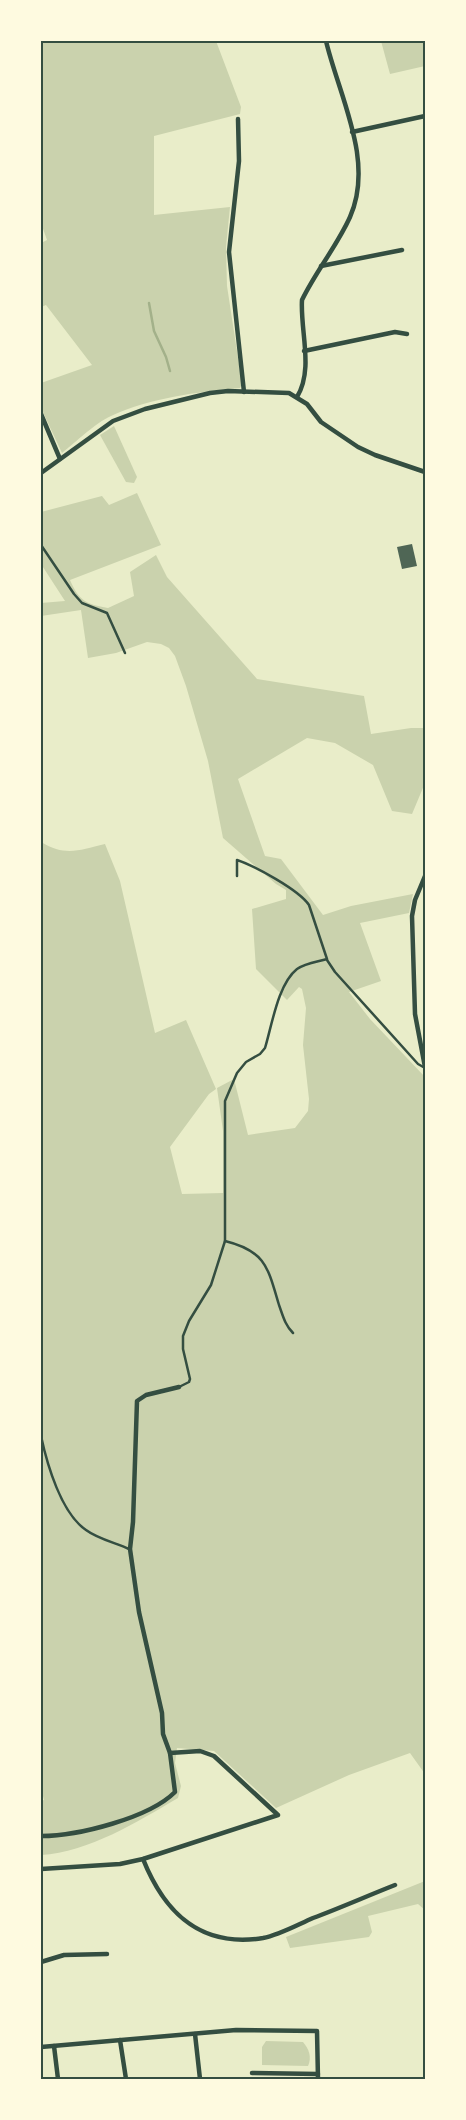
<svg xmlns="http://www.w3.org/2000/svg" width="466" height="2120" font-family="Figtree,sans-serif">
<style>
.green{fill:#cad2ad}
.lines{fill:none;stroke-linecap:round;stroke-linejoin:round}
.stream{stroke:#a3b18a;stroke-width:2.5}
.building{fill:#4f6655}
.service{stroke:#344e41;stroke-width:2.5}
.minor{stroke:#344e41;stroke-width:4.5}
.neatline{fill:none;stroke:#344e41;stroke-width:2}
</style>
<rect width="100%" height="100%" fill="#e9edc9"/>
<g class="green">
<path d="M41,41H216L241,107L240,114L154,136V215L230,207L226,247L227,286L242,384L240,388C197,392 150,398 111,416C95,423 76,442 62,453L41,408V383L92,365L46,305L41,307V243L47,240L41,223Z"/>
<path d="M381,41H425V66L390,74Z"/>
<path d="M114,426L137,477L134,483L126,482L100,435Z"/>
<path d="M137,493L161,545L70,580C79,601 86,604 108,608L134,596L130,572L156,555L167,577L257,679L364,696L371,734L411,728H425V783L412,814L392,811L373,765L335,743L307,738L238,779L265,856L281,859L323,915L351,906L413,894L409,913L360,923L381,981L349,992L370,1019L425,1077V1774L410,1753L349,1775L276,1808L214,1751L177,1748L175,1763L181,1786L178,1798C137,1822 89,1852 41,1855V1801L44,1800L41,1788V842C66,857 79,850 105,844L120,881L155,1033L186,1020L216,1089L209,1094L170,1147L182,1194L223,1193V1131L217,1088L234,1079L248,1135L295,1128L308,1111L309,1099L303,1045L306,1008L302,989L299,987L287,1000L256,969L252,909L286,899V890L276,884L223,838L208,761L186,686L175,656L169,648L161,644L147,642L116,653L88,658L81,610L41,616V603L65,601L41,564V512L102,496L109,505Z"/>
<path d="M425,1881V1910L418,1904L368,1916L372,1932L369,1937L290,1948L286,1937Z"/>
<path d="M266,2041L303,2042C309,2049 312,2057 308,2066L262,2065V2047Z"/>
</g>
<g class="lines">
<path class="stream" d="M149,303L154,331L166,357L170,371"/>
</g>
<path class="building" d="M412,544L417,566L402,569L397,547Z"/>
<g class="lines">
<g class="service">
<path d="M41,545L74,594L82,603L107,613L125,653"/>
<path d="M327,960L335,972L418,1064L425,1068"/>
<path d="M225,1241C266,1251 268,1268 279,1305C283,1316 285,1325 293,1333"/>
<path d="M179,1387L189,1382L190,1379L183,1349V1336L189,1321L211,1285L225,1241V1101L237,1073L246,1062L260,1054L265,1048C272,1025 278,984 297,969C306,963 317,962 327,959L309,905C299,890 255,866 237,860V876"/>
<path d="M41,1436C47,1464 61,1513 86,1530C98,1539 116,1543 129,1549"/>
</g>
<g class="minor">
<path d="M238,119L239,161L229,252L244,392"/>
<path d="M352,132L425,116"/>
<path d="M321,266L402,250"/>
<path d="M304,351L395,332L407,334"/>
<path d="M297,397C314,369 300,331 302,300C316,271 337,246 350,217C375,161 339,96 326,41"/>
<path d="M41,414L60,459"/>
<path d="M41,473L113,421L145,409L210,393L228,391L289,393L307,404L321,422L358,447L375,455L425,472"/>
<path d="M425,876L415,900L412,916L415,1014L425,1067"/>
<path d="M41,1836C78,1836 149,1818 175,1792L170,1753L163,1734L162,1713L139,1612L130,1549L133,1522L137,1401L146,1395L179,1387"/>
<path d="M143,1859C165,1914 201,1948 263,1938C279,1935 297,1925 313,1918C340,1908 367,1896 395,1885"/>
<path d="M41,1869L120,1864L143,1859L278,1815L214,1756L200,1751L170,1753"/>
<path d="M41,1962L64,1955L107,1954"/>
<path d="M195,2034L200,2079"/>
<path d="M120,2040L126,2079"/>
<path d="M54,2046L58,2079"/>
<path d="M41,2047L236,2030L317,2031L318,2079"/>
<path d="M252,2073L318,2074"/>
</g>
</g>
<rect width="466" height="2120" fill="none" stroke="#fefae0" stroke-width="85"/>
<rect x="42" y="42" width="382" height="2036" class="neatline"/>
</svg>
